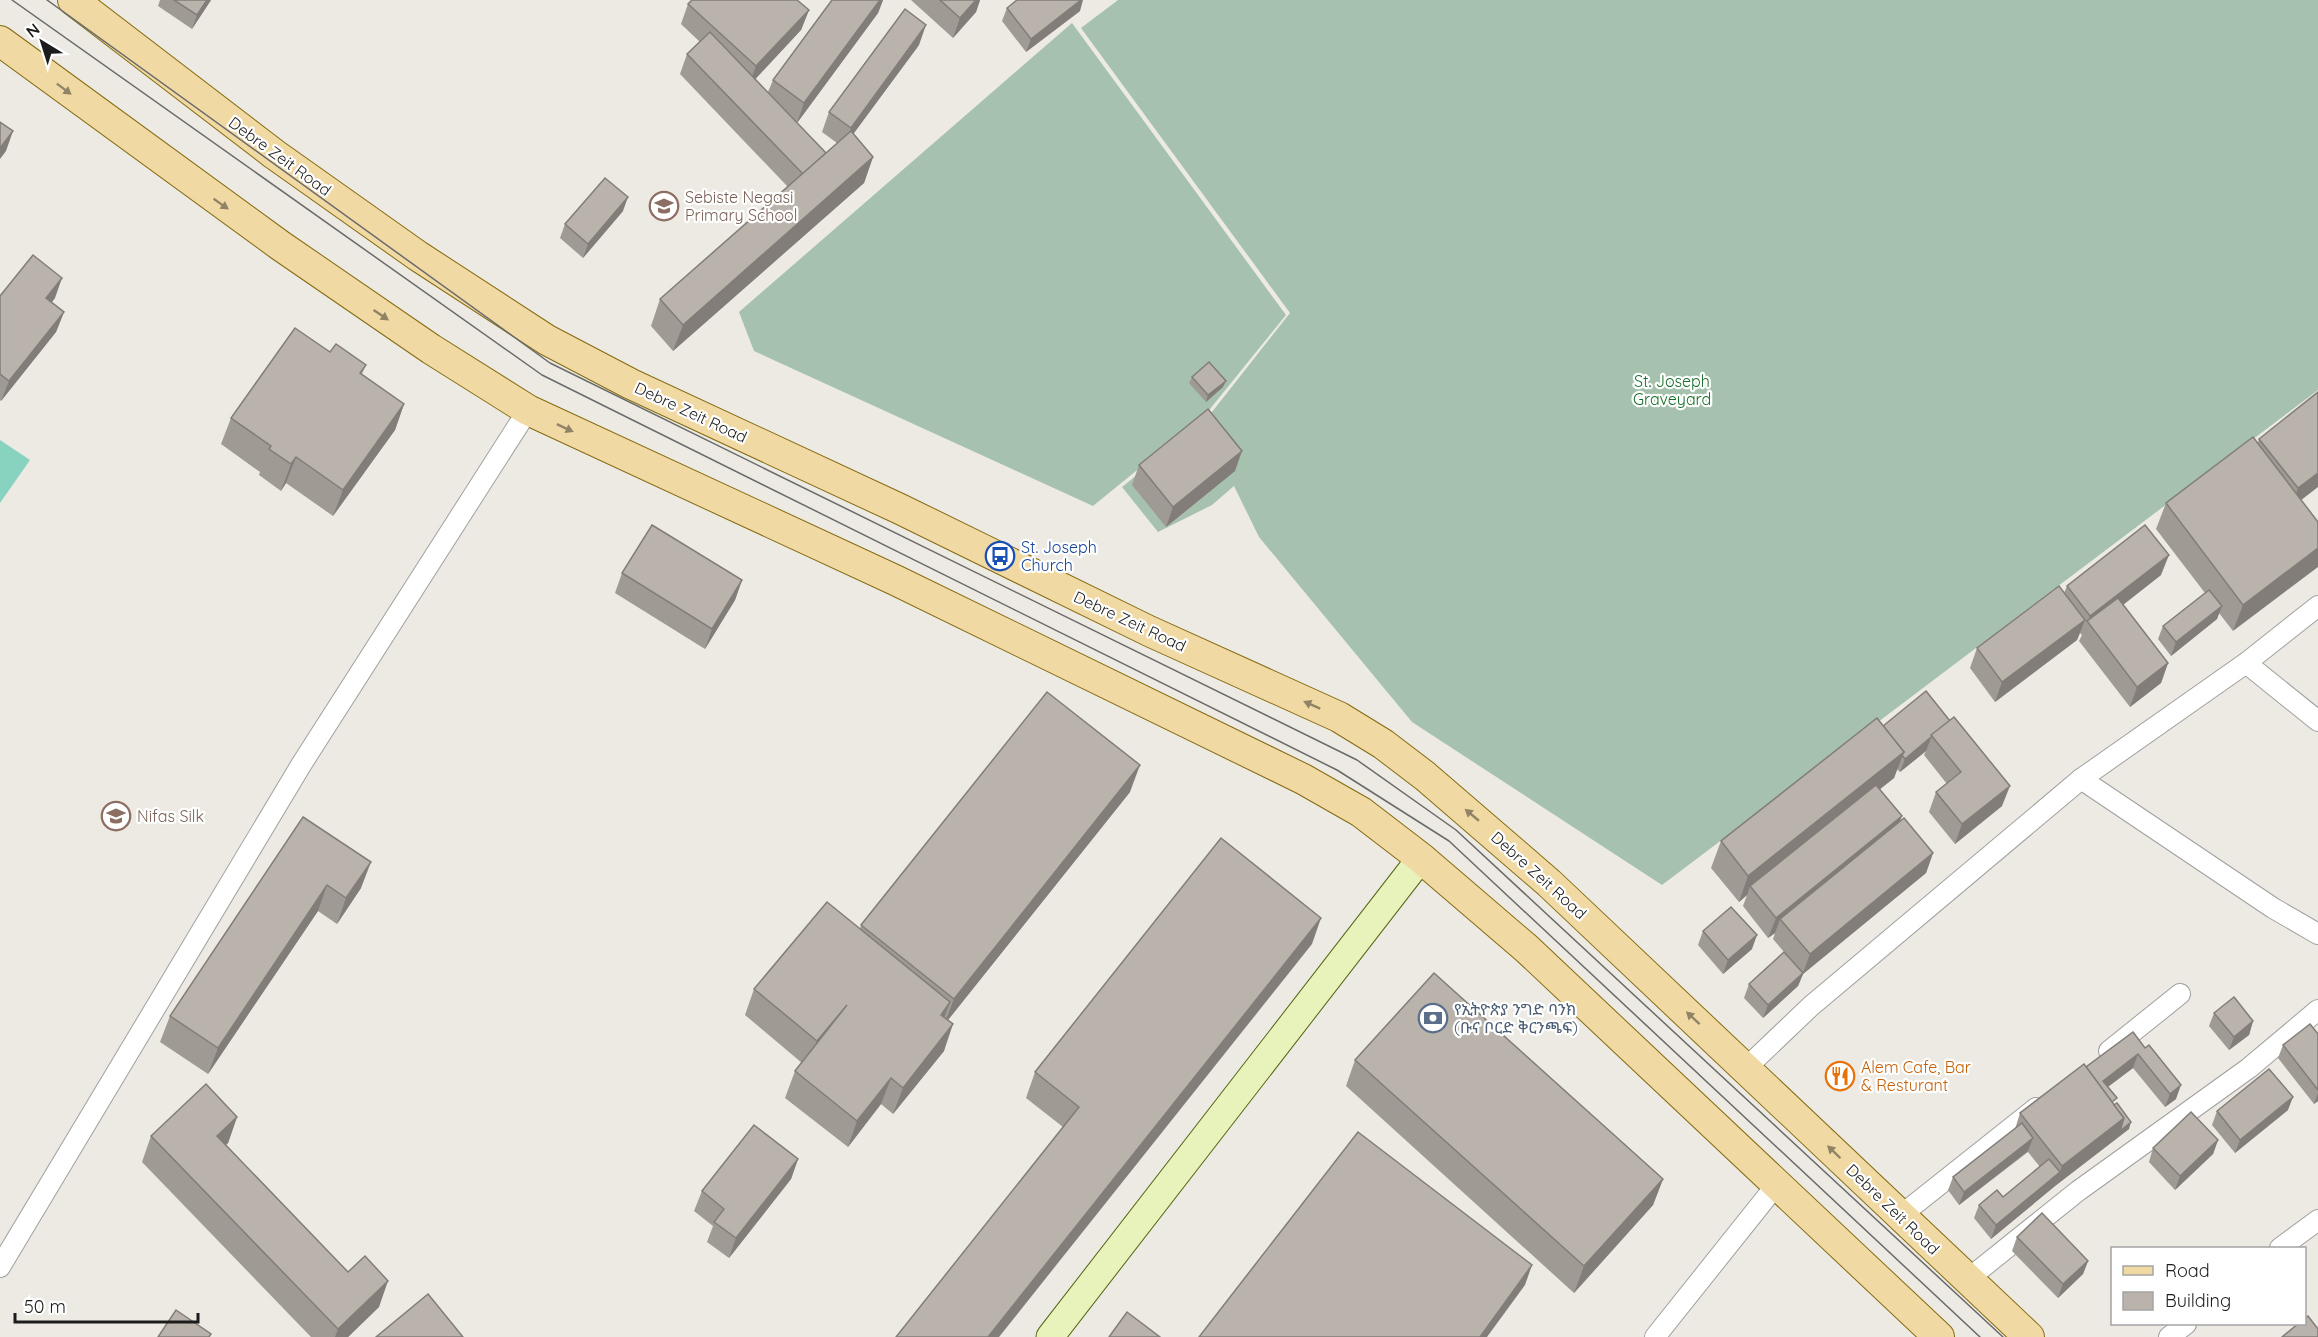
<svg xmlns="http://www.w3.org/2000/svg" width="2318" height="1337" font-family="Quicksand,'Noto Sans Ethiopic',sans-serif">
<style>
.cemetery{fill:#a6c2ae}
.pitch{fill:#88d3bf}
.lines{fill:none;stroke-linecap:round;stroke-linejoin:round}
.street-casing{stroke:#a0a0a0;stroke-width:22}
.secondary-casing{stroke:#526510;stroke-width:29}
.primary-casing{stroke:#846b10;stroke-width:32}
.street{stroke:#fff;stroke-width:20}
.secondary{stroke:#e8f2bb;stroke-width:27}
.primary{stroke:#f1d9a3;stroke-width:30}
.tram{stroke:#6a6a6a;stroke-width:1.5}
.wall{fill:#9f9a94}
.shaded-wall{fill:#827d78}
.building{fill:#b9b3ac;stroke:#827d78;stroke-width:1.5}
.oneway{fill:#918466}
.labels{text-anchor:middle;stroke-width:4.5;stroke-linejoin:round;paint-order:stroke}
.street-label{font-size:16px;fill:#1c1c1c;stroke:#fff}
.education-label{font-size:16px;fill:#785e54;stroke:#fff;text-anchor:start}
.park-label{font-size:16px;fill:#176d28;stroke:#fff}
.transit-label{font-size:16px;fill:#164399;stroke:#fff;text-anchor:start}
.service-label{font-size:16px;fill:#4e5e75;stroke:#fff;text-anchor:start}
.food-label{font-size:16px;fill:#c56008;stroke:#fff;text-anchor:start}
</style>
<rect width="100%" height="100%" fill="#eceae3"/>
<g class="cemetery">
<path d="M1118,0H2318V390L1662,885L1412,722L1259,537L1234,486L1212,505L1158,532L1122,487L1208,417L1290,313L1081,28Z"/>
<path d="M1072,23L1286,315L1206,414L1093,506L754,351L739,312Z"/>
</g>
<path class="pitch" d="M0,440L30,460L0,503Z"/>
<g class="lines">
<g class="street-casing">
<g id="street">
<path d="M2246,663L2318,721"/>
<path d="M2081,779L2273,908L2318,934"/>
<path d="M2109,1051L2180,994"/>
<path d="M1746,1068L1811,1006L2081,779L2246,663L2318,606"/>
<path d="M1900,1216L2036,1108"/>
<path d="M2280,1248L2318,1220"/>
<path d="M0,1267L301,765L528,410"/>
<path d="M1968,1279L2078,1191L2249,1068L2318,1010"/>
<path d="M1655,1337L1777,1184"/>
<path d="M2169,1337L2186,1324"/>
</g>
</g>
<g class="secondary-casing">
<path id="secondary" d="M1050,1337L1421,858"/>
</g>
<g class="primary-casing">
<g id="primary">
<path d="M73,0L274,154L418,256L547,340L631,384L900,509L1149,631L1339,717L1383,744L1425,776L1549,883L2029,1337"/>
<path d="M0,41L281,246L431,349L528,410L895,580L1303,779L1361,812L1421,858L1526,948L1939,1337"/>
</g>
</g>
<use href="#street" class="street"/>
<use href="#secondary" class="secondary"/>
<use href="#primary" class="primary"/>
<g class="tram">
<path d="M12,0L542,375L1337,770L1449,841L1980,1337"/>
<path d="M47,0L550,363L1357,760L1456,830L2003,1337"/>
</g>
</g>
<g class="wall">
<path d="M160,0H211L192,29L158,6Z"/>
<path d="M832,0H883L878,13L797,123L826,153L837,143L822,132L829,112L919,45L853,134L873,157L864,183L673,351L651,326L660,299L788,187L680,74L687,54L700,42L681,24L688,4L809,10L801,30L755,79L768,92L773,80Z"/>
<path d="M911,0H980L976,12L953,38Z"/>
<path d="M1007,8L1080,11L1026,52L1002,21Z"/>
<path d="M623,211L583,258L560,238L565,224Z"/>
<path d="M0,296L55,298L52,302L64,312L56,332L1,401L0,400Z"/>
<path d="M330,352L366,365L362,374L404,404L395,430L333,516L286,483L281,491L259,475L260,472L221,444L231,418Z"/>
<path d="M1192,377L1223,387L1206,402L1189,383Z"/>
<path d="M2318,392L2301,500L2233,631L2219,613L2217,619L2171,656L2158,639L2163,626L2205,593L2156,529L2166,503L2258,442L2259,439Z"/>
<path d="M1139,465L1235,471L1166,527L1132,485Z"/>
<path d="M622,573L742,580L735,600L705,649L615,593Z"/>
<path d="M2161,575L2123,605L2168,663L2161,683L2130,707L2079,641L2082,635L2080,633L2077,640L1995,702L1970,668L1977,648L2064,593L2067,586Z"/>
<path d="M1926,691L2002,806L1955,844L1929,812L1936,792L1947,784L1924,755L1926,751L1900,772L1897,769L1894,778L1880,789L1900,821L1933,853L1926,873L1803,974L1798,986L1763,1018L1744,998L1749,984L1784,952L1773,939L1775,933L1768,938L1743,906L1747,895L1739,902L1711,868L1721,841L1883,726Z"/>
<path d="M1130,792L948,1020L944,1051L893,1114L881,1104L848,1147L785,1098L795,1071L802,1063L745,1015L754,989L860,929L861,925Z"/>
<path d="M303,817L361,888L337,924L318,911L208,1074L160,1042L170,1016Z"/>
<path d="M1703,931L1752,949L1723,974L1698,945Z"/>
<path d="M1312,944L1063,1127L1026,1098L1035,1072Z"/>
<path d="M2214,1013L2253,1021L2249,1035L2229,1050L2209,1026Z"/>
<path d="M2318,1034V1101L2314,1104L2278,1058L2283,1045Z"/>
<path d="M2145,1048L2176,1099L2165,1107L2133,1068L2108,1087L2114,1105L2129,1129L2055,1186L1991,1239L1974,1218L1979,1205L2003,1197L2040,1167L2028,1152L1959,1205L1948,1190L1953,1177L2015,1129L2020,1113L2086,1067Z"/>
<path d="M1355,1060L1663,1179L1653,1205L1574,1293L1346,1086Z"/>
<path d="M2288,1110L2235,1153L2212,1125L2217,1111Z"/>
<path d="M237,1117L228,1143L226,1145L379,1307L348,1337H311L142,1162L151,1136Z"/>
<path d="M2218,1140L2213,1154L2175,1190L2149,1162L2153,1148Z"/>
<path d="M798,1159L791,1179L729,1258L707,1242L713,1226L694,1211L702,1191Z"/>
<path d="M2017,1237L2088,1261L2083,1274L2058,1298L2012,1251Z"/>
</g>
<g class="shaded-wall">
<path d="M207,0H211L192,29L197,15Z"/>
<path d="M880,0H883L878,13L797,123L804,103Z"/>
<path d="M976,0H980L976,12L953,38L960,18Z"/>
<path d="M1081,0H1083L1080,11L1026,52L1031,39Z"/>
<path d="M809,10L801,30L748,87L756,66Z"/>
<path d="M926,25L919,45L843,148L851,128Z"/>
<path d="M13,131L6,151L0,159V148Z"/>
<path d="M873,157L864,183L673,351L683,325Z"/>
<path d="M628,197L623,211L583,258L588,244Z"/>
<path d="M62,278L55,298L39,318L46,298Z"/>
<path d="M64,312L56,332L1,401L9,381Z"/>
<path d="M1226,381L1223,387L1206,402L1208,395Z"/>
<path d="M404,404L395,430L333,516L343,490Z"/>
<path d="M1242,451L1235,471L1166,527L1173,507Z"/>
<path d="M296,457L286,483L281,491L291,464Z"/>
<path d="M2318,473V487L2291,508L2298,488Z"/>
<path d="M2318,548V567L2233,631L2243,605Z"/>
<path d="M2169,555L2161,575L2092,629L2088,622L2090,616Z"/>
<path d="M742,580L735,600L705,649L712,629Z"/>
<path d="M2222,606L2217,619L2171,656L2176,642Z"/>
<path d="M2085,620L2077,640L1995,702L2002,682Z"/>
<path d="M2168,663L2161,683L2130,707L2137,687Z"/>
<path d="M1931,738L1926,751L1900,772L1905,759Z"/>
<path d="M1904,752L1894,778L1753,890L1750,886L1747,895L1739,902L1748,876Z"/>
<path d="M1140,765L1130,792L944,1025L954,999Z"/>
<path d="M2010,786L2002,806L1955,844L1962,824Z"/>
<path d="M1902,816L1894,837L1780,919L1775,933L1768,938L1776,918Z"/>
<path d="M1933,853L1926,873L1803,974L1798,986L1763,1018L1768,1005L1803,973L1810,954Z"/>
<path d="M371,862L361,888L337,924L346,898Z"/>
<path d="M327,885L318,911L208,1074L218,1048Z"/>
<path d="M1321,918L1312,944L999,1337H988Z"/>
<path d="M1757,935L1752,949L1723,974L1728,960Z"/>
<path d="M950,1002L940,1029L941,1015Z"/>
<path d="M847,1005L807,1067L817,1041Z"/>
<path d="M2253,1021L2249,1035L2229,1050L2234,1037Z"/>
<path d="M953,1024L944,1051L893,1114L903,1088Z"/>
<path d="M2138,1054L2133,1068L2098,1094L2103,1081Z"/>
<path d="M891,1078L881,1104L848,1147L857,1121Z"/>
<path d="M2181,1085L2176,1099L2165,1107L2170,1094Z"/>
<path d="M2318,1093V1101L2314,1104Z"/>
<path d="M2293,1097L2288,1110L2235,1153L2240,1140Z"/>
<path d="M237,1117L228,1143L207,1163L217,1136Z"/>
<path d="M2124,1118L2131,1122L2129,1129L2055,1186L2062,1166Z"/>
<path d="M2033,1138L2028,1151L1959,1205L1964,1192Z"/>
<path d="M2218,1140L2213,1154L2175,1190L2180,1176Z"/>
<path d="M798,1159L791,1179L729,1258L736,1238Z"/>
<path d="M2060,1172L2055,1186L1991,1239L1996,1225Z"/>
<path d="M1663,1179L1653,1205L1574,1293L1584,1266Z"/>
<path d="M2088,1261L2083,1274L2058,1298L2063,1284Z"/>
<path d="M1532,1265L1525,1285L1487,1337H1480Z"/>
<path d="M388,1281L379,1307L348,1337H335L338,1329Z"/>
</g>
<g class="building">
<path d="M174,0H207L197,15Z"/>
<path d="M692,0H797L809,10L756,66L688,4Z"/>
<path d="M832,0H880L804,103L773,80Z"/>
<path d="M940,0H976L960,18Z"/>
<path d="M1017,0H1081L1031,39L1007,8Z"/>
<path d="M905,9L926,25L851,128L829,112Z"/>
<path d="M710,32L826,153L803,174L687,54Z"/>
<path d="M0,122L13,131L0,148Z"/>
<path d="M851,131L873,157L683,325L660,299Z"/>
<path d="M605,178L628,197L588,244L565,224Z"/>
<path d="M33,255L62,278L46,298L64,312L9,381L0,374V296Z"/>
<path d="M295,328L330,352L336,344L366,365L360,373L404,404L343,490L296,457L291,464L269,449L271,446L231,418Z"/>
<path d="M1209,362L1226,381L1208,395L1192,377Z"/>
<path d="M2318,392V473L2298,488L2259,439Z"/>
<path d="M1208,409L1242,451L1173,507L1139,465Z"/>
<path d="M2253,437L2318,522V548L2243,605L2166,503Z"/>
<path d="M652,525L742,580L712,629L622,573Z"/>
<path d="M2145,525L2169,555L2090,616L2067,586Z"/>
<path d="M2059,586L2085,620L2002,682L1977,648Z"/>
<path d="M2209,590L2222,606L2176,642L2163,626Z"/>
<path d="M2118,598L2168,663L2137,687L2087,621Z"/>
<path d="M1926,691L1950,721L1905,759L1902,755L1904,752L1883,726Z"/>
<path d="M1047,692L1140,765L954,999L861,925Z"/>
<path d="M1954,717L2010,786L1962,824L1936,792L1961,772L1931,735Z"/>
<path d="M1877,718L1904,752L1748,876L1721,841Z"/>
<path d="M1876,785L1902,816L1776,918L1750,886Z"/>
<path d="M303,817L371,862L346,898L327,885L218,1048L170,1016Z"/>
<path d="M1904,818L1933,853L1810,954L1780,919Z"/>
<path d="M1221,838L1321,918L988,1337H896L1079,1107L1035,1072Z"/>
<path d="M827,902L950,1002L941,1015L953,1024L903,1088L891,1078L857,1121L795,1071L847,1005L817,1041L754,989Z"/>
<path d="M1731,907L1757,935L1728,960L1703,931Z"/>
<path d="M1784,952L1803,973L1768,1005L1749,984Z"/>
<path d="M1434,973L1663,1179L1584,1266L1355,1060Z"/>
<path d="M2234,997L2253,1021L2234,1037L2214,1013Z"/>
<path d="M2310,1024L2318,1034V1090L2283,1045Z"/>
<path d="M2133,1032L2145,1048L2149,1045L2181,1085L2170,1094L2138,1054L2103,1081L2117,1098L2112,1102L2086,1067Z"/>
<path d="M2084,1064L2124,1118L2062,1166L2020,1113Z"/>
<path d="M2269,1069L2293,1097L2240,1140L2217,1111Z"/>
<path d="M206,1084L237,1117L217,1136L348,1272L365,1256L388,1281L338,1329L151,1136Z"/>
<path d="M2117,1103L2131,1122L2120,1131L2124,1118L2114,1105Z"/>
<path d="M2191,1112L2218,1140L2180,1176L2153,1148Z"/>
<path d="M2022,1123L2033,1138L1964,1192L1953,1177Z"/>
<path d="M754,1125L798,1159L736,1238L714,1222L724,1209L702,1191Z"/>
<path d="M1358,1132L1532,1265L1480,1337H1199Z"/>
<path d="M2049,1159L2060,1172L1996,1225L1979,1205L1997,1190L2003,1197Z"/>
<path d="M2042,1213L2088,1261L2063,1284L2017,1237Z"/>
<path d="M428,1294L463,1337H376Z"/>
<path d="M176,1310L211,1334L209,1337H158Z"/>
<path d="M1127,1312L1160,1337H1109Z"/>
<path d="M2308,1316L2318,1329V1337H2282L2299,1323H2304V1319Z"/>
</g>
<defs><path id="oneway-solid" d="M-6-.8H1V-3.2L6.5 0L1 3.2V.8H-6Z" transform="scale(1.5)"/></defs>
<g class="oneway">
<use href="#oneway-solid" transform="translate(64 89) rotate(37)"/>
<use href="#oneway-solid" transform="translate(221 204) rotate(35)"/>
<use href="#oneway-solid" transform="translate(381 315) rotate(34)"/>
<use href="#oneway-solid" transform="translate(565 428) rotate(25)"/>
<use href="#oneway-solid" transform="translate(1312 705) rotate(-156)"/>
<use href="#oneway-solid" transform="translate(1472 815) rotate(-140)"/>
<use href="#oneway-solid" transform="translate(1693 1018) rotate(-137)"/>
<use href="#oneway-solid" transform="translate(1834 1152) rotate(-136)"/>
</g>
<defs>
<g id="school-ring" transform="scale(1.5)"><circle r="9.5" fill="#fff" stroke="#8d6e63" stroke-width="1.5"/><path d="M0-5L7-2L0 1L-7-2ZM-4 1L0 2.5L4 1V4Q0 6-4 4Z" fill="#8d6e63"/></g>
<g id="bus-ring" transform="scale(1.5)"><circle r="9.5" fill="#fff" stroke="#1a4fb4" stroke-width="1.5"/><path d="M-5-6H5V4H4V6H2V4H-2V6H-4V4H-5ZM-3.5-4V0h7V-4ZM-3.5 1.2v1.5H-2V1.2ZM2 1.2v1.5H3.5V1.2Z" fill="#1a4fb4"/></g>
<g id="university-ring" transform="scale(1.5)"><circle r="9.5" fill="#fff" stroke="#8d6e63" stroke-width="1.5"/><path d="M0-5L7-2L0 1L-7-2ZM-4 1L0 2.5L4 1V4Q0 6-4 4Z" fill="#8d6e63"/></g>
<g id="bank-ring" transform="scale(1.5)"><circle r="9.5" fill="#fff" stroke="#5c6f8a" stroke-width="1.5"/><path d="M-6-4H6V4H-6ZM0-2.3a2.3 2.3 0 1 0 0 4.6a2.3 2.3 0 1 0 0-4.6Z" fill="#5c6f8a"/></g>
<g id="restaurant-ring" transform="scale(1.5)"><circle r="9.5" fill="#fff" stroke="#e8710a" stroke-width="1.5"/><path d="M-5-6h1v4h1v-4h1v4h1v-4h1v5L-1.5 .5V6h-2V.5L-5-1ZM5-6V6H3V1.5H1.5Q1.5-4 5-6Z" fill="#e8710a"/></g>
</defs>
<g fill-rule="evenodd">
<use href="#school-ring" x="664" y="206"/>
<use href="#bus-ring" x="1000" y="556"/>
<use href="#university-ring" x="116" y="816"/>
<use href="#bank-ring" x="1433" y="1018"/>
<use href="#restaurant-ring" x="1840" y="1076"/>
</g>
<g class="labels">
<g class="street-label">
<text transform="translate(280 156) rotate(36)" y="6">Debre Zeit Road</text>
<text transform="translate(691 412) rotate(25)" y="6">Debre Zeit Road</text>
<text transform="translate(1130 621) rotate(25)" y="6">Debre Zeit Road</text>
<text transform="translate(1539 875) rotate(42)" y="6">Debre Zeit Road</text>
<text transform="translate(1893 1209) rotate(44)" y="6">Debre Zeit Road</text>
</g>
<g class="education-label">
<text x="685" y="203">Sebiste Negasi<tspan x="685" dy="18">Primary School</tspan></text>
<text x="137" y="822">Nifas Silk</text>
</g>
<g class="park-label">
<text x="1672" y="387">St. Joseph<tspan x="1672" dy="18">Graveyard</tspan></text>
</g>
<g class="transit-label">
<text x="1021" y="553">St. Joseph<tspan x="1021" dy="18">Church</tspan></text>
</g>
<g class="service-label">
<text x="1454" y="1015">የኢትዮጵያ ንግድ ባንክ<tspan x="1454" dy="18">(ቡና ቦርድ ቅርንጫፍ)</tspan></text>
</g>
<g class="food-label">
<text x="1861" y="1073">Alem Cafe, Bar<tspan x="1861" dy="18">&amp; Resturant</tspan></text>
</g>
</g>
<rect x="2111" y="1247" width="195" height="78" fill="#ffffff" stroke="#a4a4a4" stroke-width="1.5"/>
<rect x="2123" y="1266" width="30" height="9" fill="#f1d9a3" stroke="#a4a4a4" stroke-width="1.5"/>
<text x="2165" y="1277" font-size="18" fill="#1c1c1c">Road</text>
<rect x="2123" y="1292" width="30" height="18" fill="#b9b3ac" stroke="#a4a4a4" stroke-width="1.5"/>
<text x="2165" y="1307" font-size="18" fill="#1c1c1c">Building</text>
<g transform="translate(42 42) rotate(322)" stroke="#ffffff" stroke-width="4.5" paint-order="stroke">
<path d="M0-4.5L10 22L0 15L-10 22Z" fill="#1c1c1c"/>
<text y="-9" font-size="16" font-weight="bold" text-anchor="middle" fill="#1c1c1c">N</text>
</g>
<path d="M15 1313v9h183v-9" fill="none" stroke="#1c1c1c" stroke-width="3"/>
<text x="24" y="1313" font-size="18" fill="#1c1c1c" stroke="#ffffff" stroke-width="4.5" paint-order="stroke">50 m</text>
</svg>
